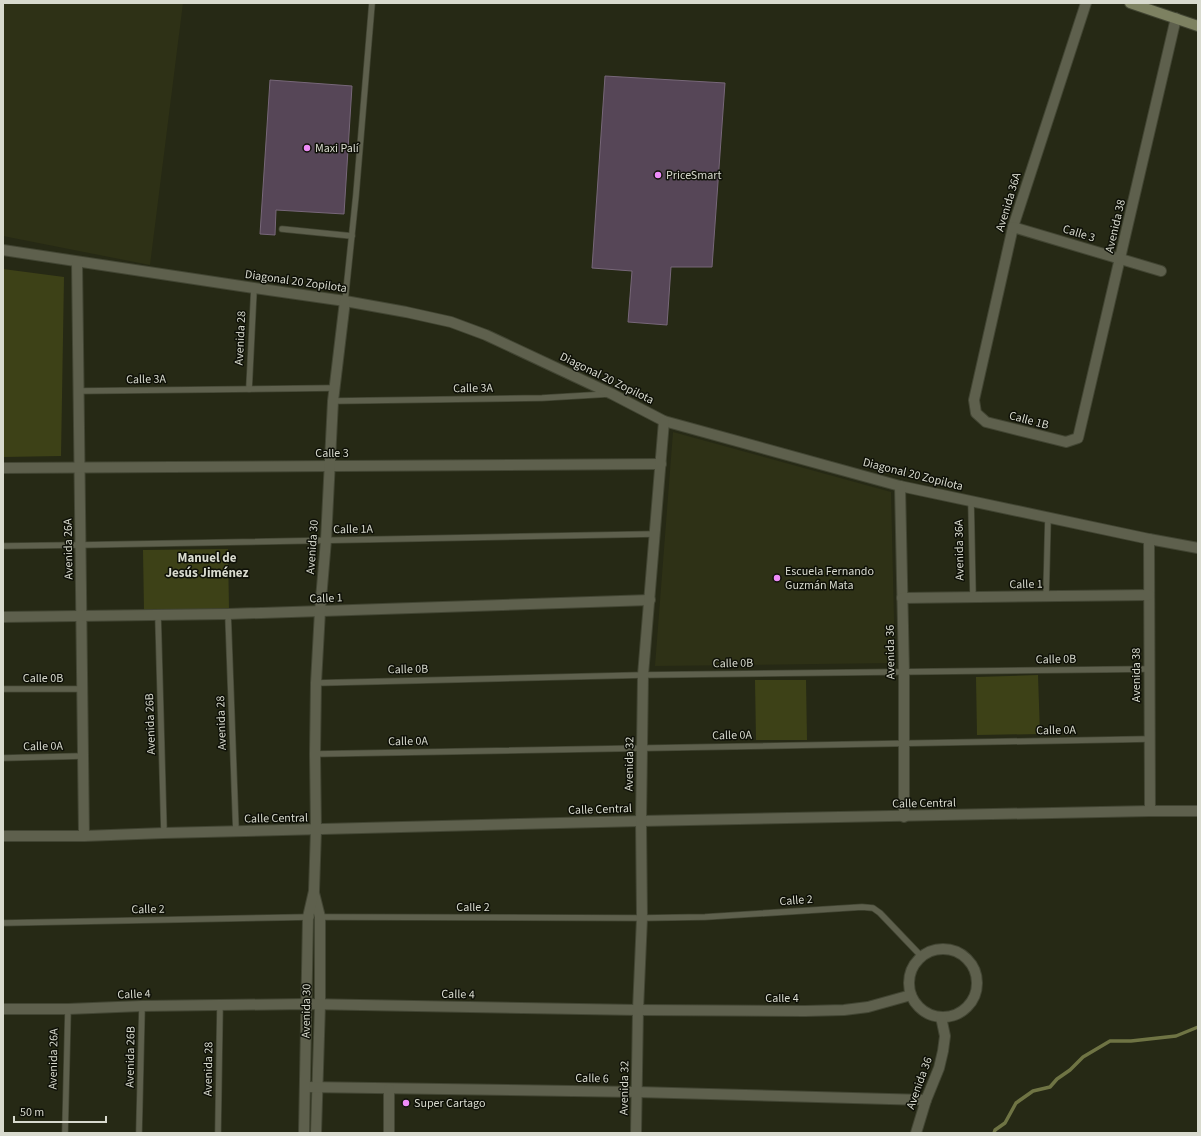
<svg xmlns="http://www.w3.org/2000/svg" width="1201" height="1136" font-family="'Source Sans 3',sans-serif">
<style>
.built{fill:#2e3116}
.green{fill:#3d4117}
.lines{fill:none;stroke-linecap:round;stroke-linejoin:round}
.stream{stroke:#6f7444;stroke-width:3.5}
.building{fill:#564657;stroke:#776779}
.service-casing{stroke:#424533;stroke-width:7}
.minor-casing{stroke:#424533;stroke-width:12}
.secondary-casing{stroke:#424533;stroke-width:12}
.service{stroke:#5e604d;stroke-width:5.5}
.minor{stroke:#5e604d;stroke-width:10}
.secondary{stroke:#7d8161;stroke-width:10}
.poi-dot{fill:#ee8cf8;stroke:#0f1108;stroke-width:1.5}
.labels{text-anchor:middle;stroke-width:3;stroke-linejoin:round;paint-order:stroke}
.poi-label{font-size:12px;fill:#d8dace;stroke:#0f1108;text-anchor:start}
.street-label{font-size:12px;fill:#d8dace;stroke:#0f1108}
.neighbourhood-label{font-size:13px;font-weight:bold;fill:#d8dace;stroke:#0f1108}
</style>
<rect width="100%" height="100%" fill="#262915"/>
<g class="built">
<path d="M3,3H183L150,265L3,236Z"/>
<path d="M673,432L891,492L895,663L655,666Z"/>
</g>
<g class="green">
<path d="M3,269L64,277L61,456L3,457Z"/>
<path d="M228,549L229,610L144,611L143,550Z"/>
<path d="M1038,675L1040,734L977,735L976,677Z"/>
<path d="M755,680H806L807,740H756Z"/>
</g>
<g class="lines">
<path class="stream" d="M994,1133L995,1130L1005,1123L1016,1103L1033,1091L1050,1087L1057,1079L1070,1070L1083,1057L1110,1041H1131L1176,1036L1198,1027"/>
</g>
<g class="building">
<path d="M605,76L725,83L712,267H671L667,325L628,322L632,271L592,268Z"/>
<path d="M270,80L352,86L344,214L276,210L275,235L260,234Z"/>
</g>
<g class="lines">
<g class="service-casing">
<g id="service">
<path d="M282,229L352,236"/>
<path d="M345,301L356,195L372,3"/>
<path d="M249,389L254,288"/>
<path d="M78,391L335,388"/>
<path d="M333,401L542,398L609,394"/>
<path d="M971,501L973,598"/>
<path d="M3,546L80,545L655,534"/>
<path d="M1046,597L1048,517"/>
<path d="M228,614L236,832"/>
<path d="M158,615L164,833"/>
<path d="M316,683L643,675L1149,669"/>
<path d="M3,689H82"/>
<path d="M315,754L1149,739"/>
<path d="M3,758L83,756"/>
<path d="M319,917L642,918L705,917L862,907L873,908L880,913L922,957"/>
<path d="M3,923L311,917"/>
<path d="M65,1133L68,1009"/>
<path d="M139,1133L142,1006"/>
<path d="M218,1133L220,1005"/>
</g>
</g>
<g class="minor-casing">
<g id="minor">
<path d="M1086,3L1013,227L974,400L976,413L986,422L1066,442L1078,438L1176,18"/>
<path d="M1013,227L1161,271"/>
<path d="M3,250L254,288L345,301L406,312L451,322L486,335L612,394L664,421L900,486L1149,539L1198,548"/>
<path d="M77,262L84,836"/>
<path d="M3,468L661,464"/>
<path d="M900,486L904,672V817"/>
<path d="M1149,539L1150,811"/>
<path d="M902,598L1149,595"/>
<path d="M3,617L228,614L650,600"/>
<path d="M3,836H84L164,833L641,821L1150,811H1198"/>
<path d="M314,893L320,917V1004L316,1133"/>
<circle cx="943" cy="983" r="34"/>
<path d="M3,1009H68L142,1006L307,1004L638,1010L805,1011L844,1010L868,1007L911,995"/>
<path d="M306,1087L637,1092L926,1100"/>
<path d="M304,1133L308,917L314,891L316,830L315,754L316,683L320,611L326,540L333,401L345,301"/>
<path d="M389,1133V1089"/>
<path d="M636,1133L638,1010L642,918L641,821L643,675L664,421"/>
<path d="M916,1133L926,1100L939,1068L943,1051L945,1036L941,1017"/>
</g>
</g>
<g class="secondary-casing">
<path id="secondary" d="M1130,3L1198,26"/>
</g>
<use href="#service" class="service"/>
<use href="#minor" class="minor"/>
<use href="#secondary" class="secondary"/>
</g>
<g class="poi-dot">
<circle cx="307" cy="148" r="4"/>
<circle cx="658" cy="175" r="4"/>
<circle cx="777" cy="578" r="4"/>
<circle cx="406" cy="1103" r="4"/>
</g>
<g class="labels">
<g class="poi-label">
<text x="315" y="152">Maxi Palí</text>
<text x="666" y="179">PriceSmart</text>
<text x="785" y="575">Escuela Fernando<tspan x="785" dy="14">Guzmán Mata</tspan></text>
<text x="414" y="1107">Super Cartago</text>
</g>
<g class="street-label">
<text transform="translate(1008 202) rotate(-73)" y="4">Avenida 36A</text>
<text transform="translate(1115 226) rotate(-77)" y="4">Avenida 38</text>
<text transform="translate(1079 233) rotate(17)" y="4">Calle 3</text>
<text transform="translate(296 281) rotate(8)" y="4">Diagonal 20 Zopilota</text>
<text transform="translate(240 338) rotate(-87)" y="4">Avenida 28</text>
<text transform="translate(607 378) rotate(26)" y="4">Diagonal 20 Zopilota</text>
<text transform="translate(146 379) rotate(-1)" y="4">Calle 3A</text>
<text transform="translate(473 388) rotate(-1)" y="4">Calle 3A</text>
<text transform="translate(1029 420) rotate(15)" y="4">Calle 1B</text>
<text x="332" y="457">Calle 3</text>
<text transform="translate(913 474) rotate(14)" y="4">Diagonal 20 Zopilota</text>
<text transform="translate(353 529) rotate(-1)" y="4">Calle 1A</text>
<text transform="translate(312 547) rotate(-86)" y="4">Avenida 30</text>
<text transform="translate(68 549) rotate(-91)" y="4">Avenida 26A</text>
<text transform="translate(959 550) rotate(-91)" y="4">Avenida 36A</text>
<text transform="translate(1026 584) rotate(-1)" y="4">Calle 1</text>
<text transform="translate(326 598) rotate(-2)" y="4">Calle 1</text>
<text transform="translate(890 652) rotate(-91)" y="4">Avenida 36</text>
<text transform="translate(1056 659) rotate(-1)" y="4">Calle 0B</text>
<text transform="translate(733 663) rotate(-1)" y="4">Calle 0B</text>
<text transform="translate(408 669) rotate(-1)" y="4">Calle 0B</text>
<text transform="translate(1136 675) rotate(-90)" y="4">Avenida 38</text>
<text x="43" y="682">Calle 0B</text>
<text transform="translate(221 723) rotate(-92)" y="4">Avenida 28</text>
<text transform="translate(150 724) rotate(-92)" y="4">Avenida 26B</text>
<text transform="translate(1056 730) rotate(-1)" y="4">Calle 0A</text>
<text transform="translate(732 735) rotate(-1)" y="4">Calle 0A</text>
<text transform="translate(408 741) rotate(-1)" y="4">Calle 0A</text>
<text transform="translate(43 746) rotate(-1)" y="4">Calle 0A</text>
<text transform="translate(629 764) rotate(-89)" y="4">Avenida 32</text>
<text transform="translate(924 803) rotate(-1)" y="4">Calle Central</text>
<text transform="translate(600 809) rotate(-2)" y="4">Calle Central</text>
<text transform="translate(276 818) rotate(-1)" y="4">Calle Central</text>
<text transform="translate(796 900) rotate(-4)" y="4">Calle 2</text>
<text x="473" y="911">Calle 2</text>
<text transform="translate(148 909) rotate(-1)" y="4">Calle 2</text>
<text transform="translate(134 994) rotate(-2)" y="4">Calle 4</text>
<text transform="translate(458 994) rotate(1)" y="4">Calle 4</text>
<text x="782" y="1002">Calle 4</text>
<text transform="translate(306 1011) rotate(-89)" y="4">Avenida 30</text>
<text transform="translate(130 1057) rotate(-89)" y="4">Avenida 26B</text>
<text transform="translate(53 1059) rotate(-89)" y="4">Avenida 26A</text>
<text transform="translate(208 1069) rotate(-89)" y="4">Avenida 28</text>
<text transform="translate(592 1078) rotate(1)" y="4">Calle 6</text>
<text transform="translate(919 1083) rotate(-70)" y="4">Avenida 36</text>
<text transform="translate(624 1088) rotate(-89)" y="4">Avenida 32</text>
</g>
<g class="neighbourhood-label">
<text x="207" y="562">Manuel de<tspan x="207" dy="15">Jesús Jiménez</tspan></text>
</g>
</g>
<rect width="1201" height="1136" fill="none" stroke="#d8dace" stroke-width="8"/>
<path d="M14 1116v6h92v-6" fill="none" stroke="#d8dace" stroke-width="2"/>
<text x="20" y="1116" font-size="12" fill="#d8dace" stroke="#0f1108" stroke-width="3" paint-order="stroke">50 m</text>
</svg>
